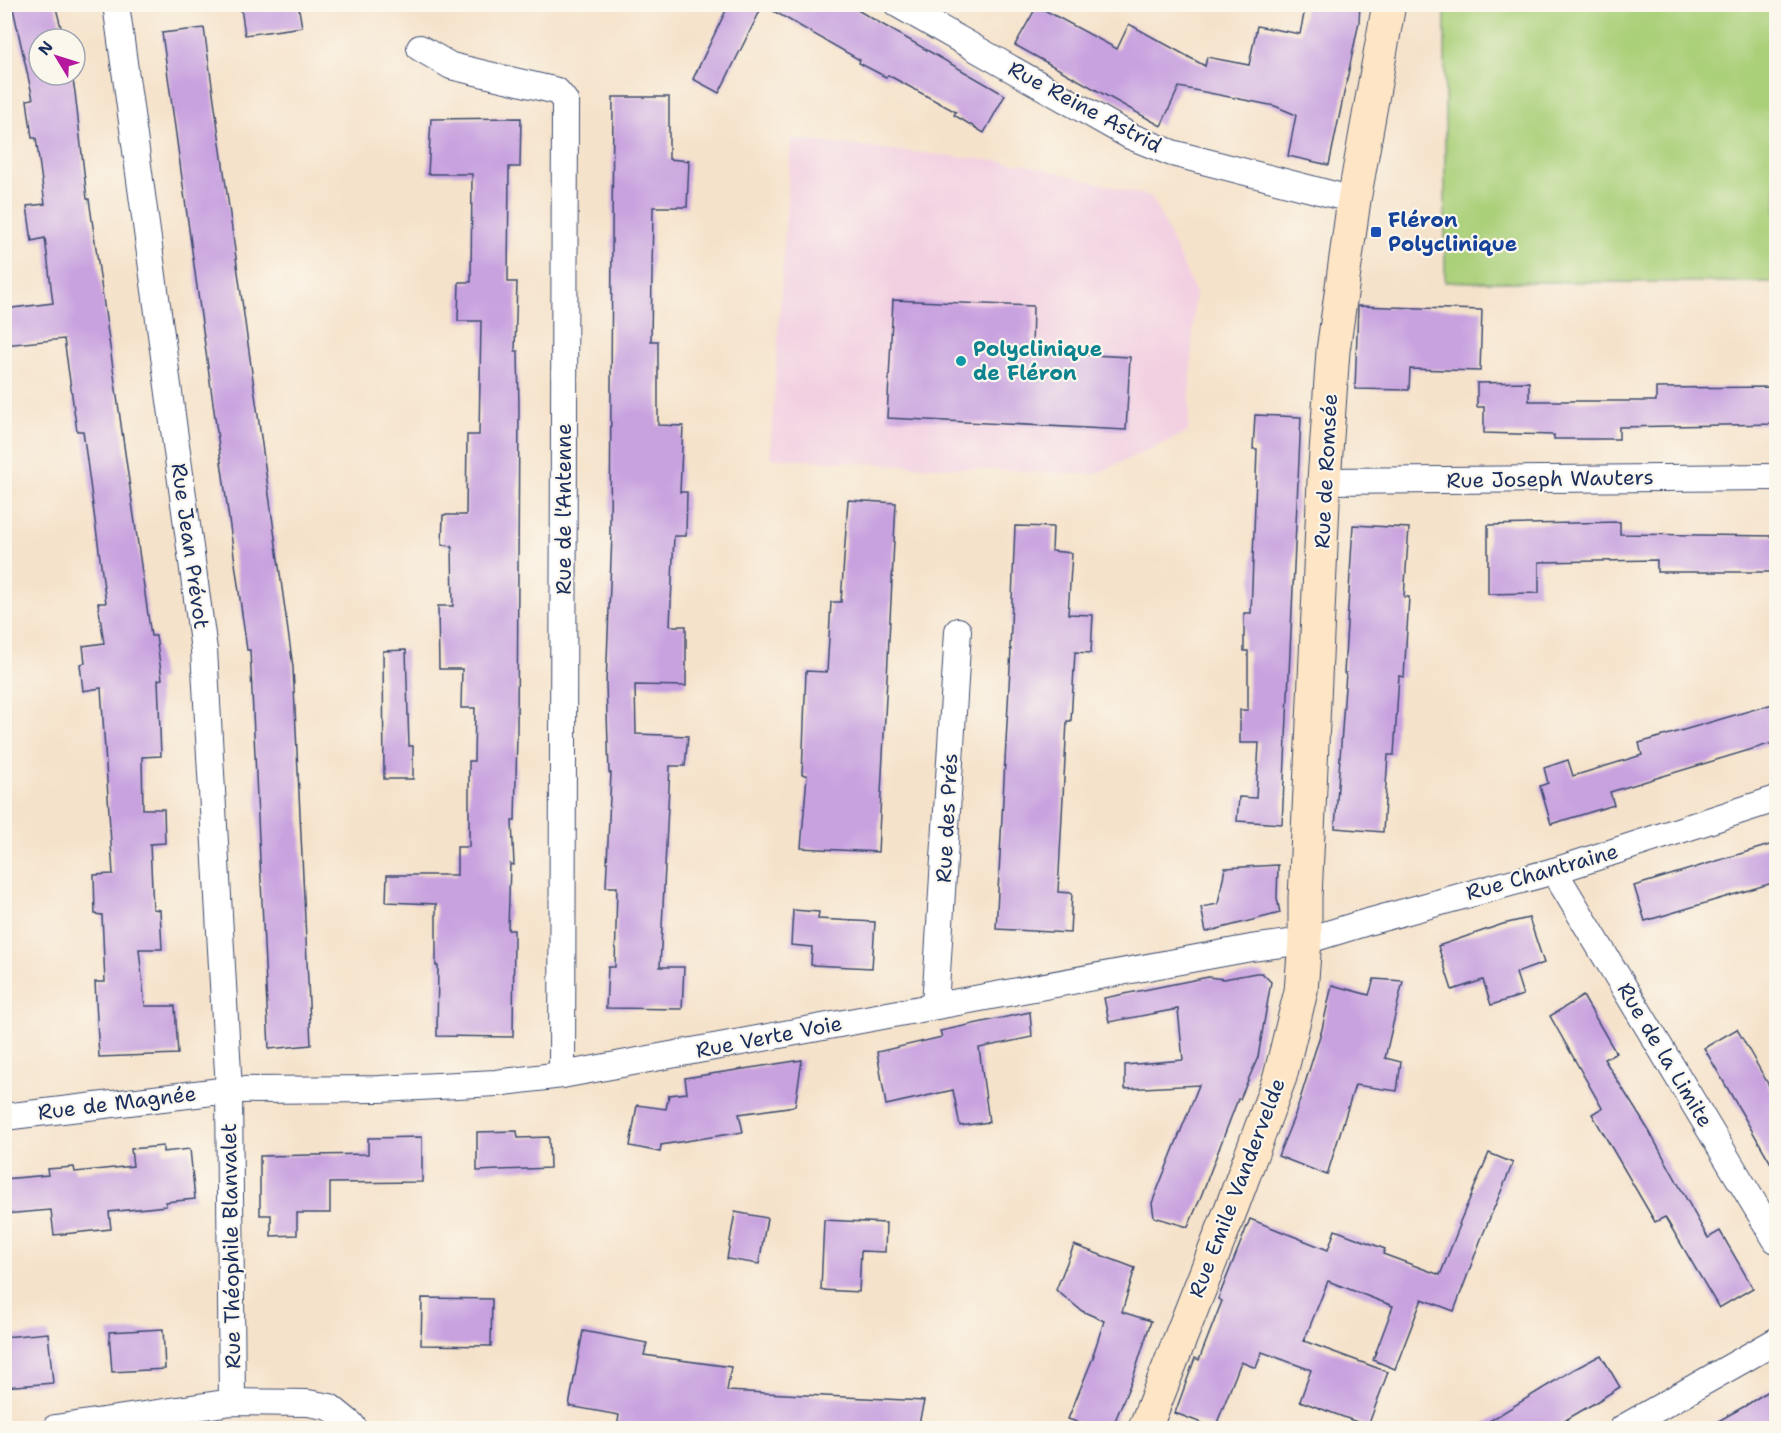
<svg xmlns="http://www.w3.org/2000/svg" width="1781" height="1433" font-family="'Shantell Sans',sans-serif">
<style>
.built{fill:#f2cfe1}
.green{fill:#abd07a;stroke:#63806c;stroke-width:1.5}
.building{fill:#c8a2df}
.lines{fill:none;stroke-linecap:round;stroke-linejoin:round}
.street-casing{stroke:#3c4a6e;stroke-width:28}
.secondary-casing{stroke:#3c4a6e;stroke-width:35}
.street{stroke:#fff;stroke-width:26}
.secondary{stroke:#fde5c5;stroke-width:33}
.transit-dot{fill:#1a4fb4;stroke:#fbf7ec;stroke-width:2}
.culture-dot{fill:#0f9aa8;stroke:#fbf7ec;stroke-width:2}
.labels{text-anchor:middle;stroke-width:4.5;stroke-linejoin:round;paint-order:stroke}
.street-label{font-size:21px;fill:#1b2f5e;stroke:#fbf7ec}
.transit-label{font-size:21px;font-weight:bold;fill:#164399;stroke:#fbf7ec;text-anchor:start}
.culture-label{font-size:21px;font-weight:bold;fill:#0d838f;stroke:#fbf7ec;text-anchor:start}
</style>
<rect width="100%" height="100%" fill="#fbf7ec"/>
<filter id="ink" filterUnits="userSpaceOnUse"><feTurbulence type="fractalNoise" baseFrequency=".0167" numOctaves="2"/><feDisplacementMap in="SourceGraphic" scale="12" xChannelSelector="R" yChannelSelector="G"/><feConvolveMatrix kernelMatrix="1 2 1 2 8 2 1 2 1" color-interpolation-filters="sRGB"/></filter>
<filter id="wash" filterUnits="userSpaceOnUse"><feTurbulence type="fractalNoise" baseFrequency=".008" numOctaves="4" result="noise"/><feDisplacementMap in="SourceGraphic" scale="24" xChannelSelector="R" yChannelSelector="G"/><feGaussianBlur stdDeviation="1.35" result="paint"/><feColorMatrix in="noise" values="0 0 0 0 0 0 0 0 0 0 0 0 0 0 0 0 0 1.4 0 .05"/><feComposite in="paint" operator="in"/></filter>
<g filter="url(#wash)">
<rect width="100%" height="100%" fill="#f5e2ca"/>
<path class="built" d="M791,139L1025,164L1152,197L1195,292L1188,432L1093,475L770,458Z"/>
<rect class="green" x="1445" y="5" width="331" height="277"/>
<g id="blocks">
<g class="building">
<path d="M12,4H55L64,39H39V75H72L75,92L87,199H89L151,636H156L162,679L158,680L161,756L142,757L143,809H164L165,843L150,844L153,909L160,910L162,949H139L145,1006H175L178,1054L99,1057L95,982H105L102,915L95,914L94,875L113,874L101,688L83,691L80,664L85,663L83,646L104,643L98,603H106L83,431H77L64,339L4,345V309L53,303L45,238L32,241L27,206L45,204L36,138H32L27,100L33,99Z"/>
<path d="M262,4H298L302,27L245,35L241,8Z"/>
<path d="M729,4H847L1005,95L984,133L954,115L956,112L888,75L886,77L859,63L860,60L763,5L719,93L693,79Z"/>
<path d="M1306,4H1360L1359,22L1329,165L1288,156L1296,115L1275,106L1179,87L1161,126L1015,45L1037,6L1117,49L1129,24L1205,66L1207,57L1249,65L1257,26L1300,34Z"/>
<path d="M204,28L293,667L311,1045L269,1049L250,650H247L162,33Z"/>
<path d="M613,97H669V159L689,161L687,207H653L651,341H658V425L683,426L680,492H687L686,536H674L670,626H686V686L635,685L636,734L688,736L685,766H670L660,967H684L682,1009L606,1008L608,967H615L617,887H606L611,773H609L606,684L612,535H610Z"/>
<path d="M521,118L520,167H509L508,282H517L515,351H518L519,407L517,734L515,821H512L514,865L510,864L508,930H514L513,1037L437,1036L438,966H436V904L386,902L387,875H457V847H469V761H474L475,708H461L462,669H439L438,606H453L452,546L442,545L443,515H466L467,435H479L481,321H458L459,282H471L472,174H428L431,119Z"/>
<path d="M893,300L1033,306L1032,352L1130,357L1126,430L887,418Z"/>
<path d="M1358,306L1482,310L1480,371L1410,369L1409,390L1355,389Z"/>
<path d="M1529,382V401H1656V388L1776,387V424L1619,427V439H1554V435L1484,433V407H1477V383Z"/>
<path d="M1255,415L1301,417L1282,824L1237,821L1239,797L1256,798L1259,743H1240V710H1248V651H1244V613H1251L1257,449H1253Z"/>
<path d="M848,500L896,503L878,852L801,848L807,775H802L806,671L827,672L831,602H841Z"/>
<path d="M1620,522V534L1776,536V572H1657V560L1539,562V593L1488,594V525Z"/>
<path d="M1353,525L1409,528L1404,597H1409L1404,677L1399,676L1394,755H1388L1383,832L1335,828L1346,673H1344Z"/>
<path d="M1015,526L1053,527L1052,551L1072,553L1068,614L1093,615L1091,653L1075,652L1071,721H1067L1058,892L1072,893L1070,933L996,929L1011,649H1010Z"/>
<path d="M406,650L409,746H413V779H384L383,651Z"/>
<path d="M1776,703V742L1610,792L1614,805L1551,824L1540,786L1548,783L1544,768L1568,760L1573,776L1642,755L1639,743Z"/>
<path d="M1776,843V882L1645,921L1634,886Z"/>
<path d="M1278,865L1277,898L1280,913L1206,932L1201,907L1218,904L1225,868Z"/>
<path d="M793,910L819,912L818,919L875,922L872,968L811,965L812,947L791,945Z"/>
<path d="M1529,918L1544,963L1516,973L1523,995L1491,1005L1483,980L1452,990L1438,946L1503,924Z"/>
<path d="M1256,973H1262L1271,982L1258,1057L1240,1099H1238L1200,1199L1188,1227L1154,1217L1152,1203L1199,1085L1125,1089V1065L1183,1060L1178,1009L1109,1022L1104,998L1208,977L1224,979Z"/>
<path d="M1374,979L1403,981L1385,1058L1401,1062L1397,1091L1355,1085L1327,1175L1278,1156L1296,1112L1322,1029L1332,985L1369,995Z"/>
<path d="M1583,996L1616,1053L1604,1059L1649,1131L1708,1238L1720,1231L1753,1288L1719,1308L1665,1217L1655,1222L1592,1114L1602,1108L1550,1016Z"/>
<path d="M1030,1012L1032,1037L979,1048L989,1122L960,1126L953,1090L886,1105L877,1052L942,1037L940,1031Z"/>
<path d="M1737,1029L1776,1098V1172L1704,1048Z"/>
<path d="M802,1060L795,1106L739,1114L743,1132L661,1145L660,1152L630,1146L637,1105L666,1109L669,1095L687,1093L685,1078Z"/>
<path d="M517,1131L518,1138L549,1137L550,1168L477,1171V1132Z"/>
<path d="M422,1137V1182L330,1183V1213H297V1235L271,1236V1215H260V1156L368,1154V1138Z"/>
<path d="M163,1146V1152L190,1149L195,1199L166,1202V1206L109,1212L111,1229L54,1235L51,1210L4,1214V1179L48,1175L47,1169L74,1167L75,1172L133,1166L131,1149Z"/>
<path d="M1489,1153L1513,1163L1481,1239L1454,1311L1422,1299L1395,1369L1373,1360L1393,1306L1328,1281L1304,1341L1388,1372L1368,1426L1300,1401L1311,1370L1262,1352L1256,1368L1241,1362L1215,1428L1175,1413L1195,1358L1199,1360L1222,1301L1218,1299L1250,1219L1328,1250L1335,1230L1385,1249L1383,1254L1440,1275L1460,1225L1459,1224Z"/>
<path d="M735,1212L767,1218L759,1264L727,1259Z"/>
<path d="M824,1220L886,1223L885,1252L861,1251L859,1292L821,1290Z"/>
<path d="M1074,1245L1135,1268L1122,1312L1151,1321L1134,1375L1112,1428H1096L1068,1419L1094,1355H1093L1104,1321L1082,1311L1056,1290Z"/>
<path d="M422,1298L492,1299L491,1346L421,1345Z"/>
<path d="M163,1329L165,1369L112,1372L109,1332Z"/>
<path d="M583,1331L647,1343L644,1355L731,1367L727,1391L924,1401L918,1428H617L619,1415L569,1406Z"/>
<path d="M48,1333L53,1383L4,1387V1337Z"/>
<path d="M1601,1355L1620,1387L1593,1404L1552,1428H1478L1573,1370Z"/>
<path d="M1776,1386V1428H1706L1745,1406Z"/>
</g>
</g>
</g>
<g filter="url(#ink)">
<use href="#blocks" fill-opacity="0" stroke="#3c4a6e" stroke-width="1.5"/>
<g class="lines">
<g class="street-casing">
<g id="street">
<path d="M116,4L204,650L229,1090L232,1402"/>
<path d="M897,4L1130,136L1172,153L1354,200"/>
<path d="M420,48L451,66L557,91L565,101L562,1075"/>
<path d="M1324,481L1776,477"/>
<path d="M1554,871L1776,1240"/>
<path d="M935,1006L958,631"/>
<path d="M4,1117L229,1090L380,1089L496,1083L562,1075L1251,948L1305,941L1364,923L1554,871L1776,799"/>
<path d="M55,1428L232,1402L308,1403L330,1407L351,1424L354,1428"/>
<path d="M1623,1428L1776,1341"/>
</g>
</g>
<g class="secondary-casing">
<path id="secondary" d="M1145,1428L1233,1204L1280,1077L1301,991L1305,941V898L1324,481L1333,351L1354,200L1389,4"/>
</g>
<use href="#street" class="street"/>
<use href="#secondary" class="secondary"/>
</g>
</g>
<rect class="transit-dot" x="1370" y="226" width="12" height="12" rx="3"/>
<circle class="culture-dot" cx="961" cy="361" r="6"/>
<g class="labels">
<g class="street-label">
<text transform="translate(1085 107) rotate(28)" y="7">Rue Reine Astrid</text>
<text transform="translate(1326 471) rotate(-87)" y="7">Rue de Romsée</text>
<text transform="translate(1550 479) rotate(-1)" y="7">Rue Joseph Wauters</text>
<text transform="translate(564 509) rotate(-90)" y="7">Rue de l'Antenne</text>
<text transform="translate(190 546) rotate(82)" y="7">Rue Jean Prévot</text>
<text transform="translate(947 818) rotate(-87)" y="7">Rue des Prés</text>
<text transform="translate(1542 872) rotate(-16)" y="7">Rue Chantraine</text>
<text transform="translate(769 1037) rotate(-11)" y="7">Rue Verte Voie</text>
<text transform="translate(1665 1055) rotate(59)" y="7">Rue de la Limite</text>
<text transform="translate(117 1103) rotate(-7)" y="7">Rue de Magnée</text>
<text transform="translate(1237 1188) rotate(-69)" y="7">Rue Emile Vandervelde</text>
<text transform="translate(231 1246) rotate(-91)" y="7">Rue Théophile Blanvalet</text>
</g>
<g class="transit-label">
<text x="1388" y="227">Fléron<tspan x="1388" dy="24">Polyclinique</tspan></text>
</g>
<g class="culture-label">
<text x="973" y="356">Polyclinique<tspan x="973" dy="24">de Fléron</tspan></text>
</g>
</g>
<rect width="1781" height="1433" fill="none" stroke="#fbf7ec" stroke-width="24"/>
<g transform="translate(57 57) rotate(308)"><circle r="28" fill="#fbf7ec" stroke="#a1a7b3" stroke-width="1.5"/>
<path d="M0-4.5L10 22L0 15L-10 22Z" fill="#b5179e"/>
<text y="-9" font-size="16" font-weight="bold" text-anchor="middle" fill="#1b2f5e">N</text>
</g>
</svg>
